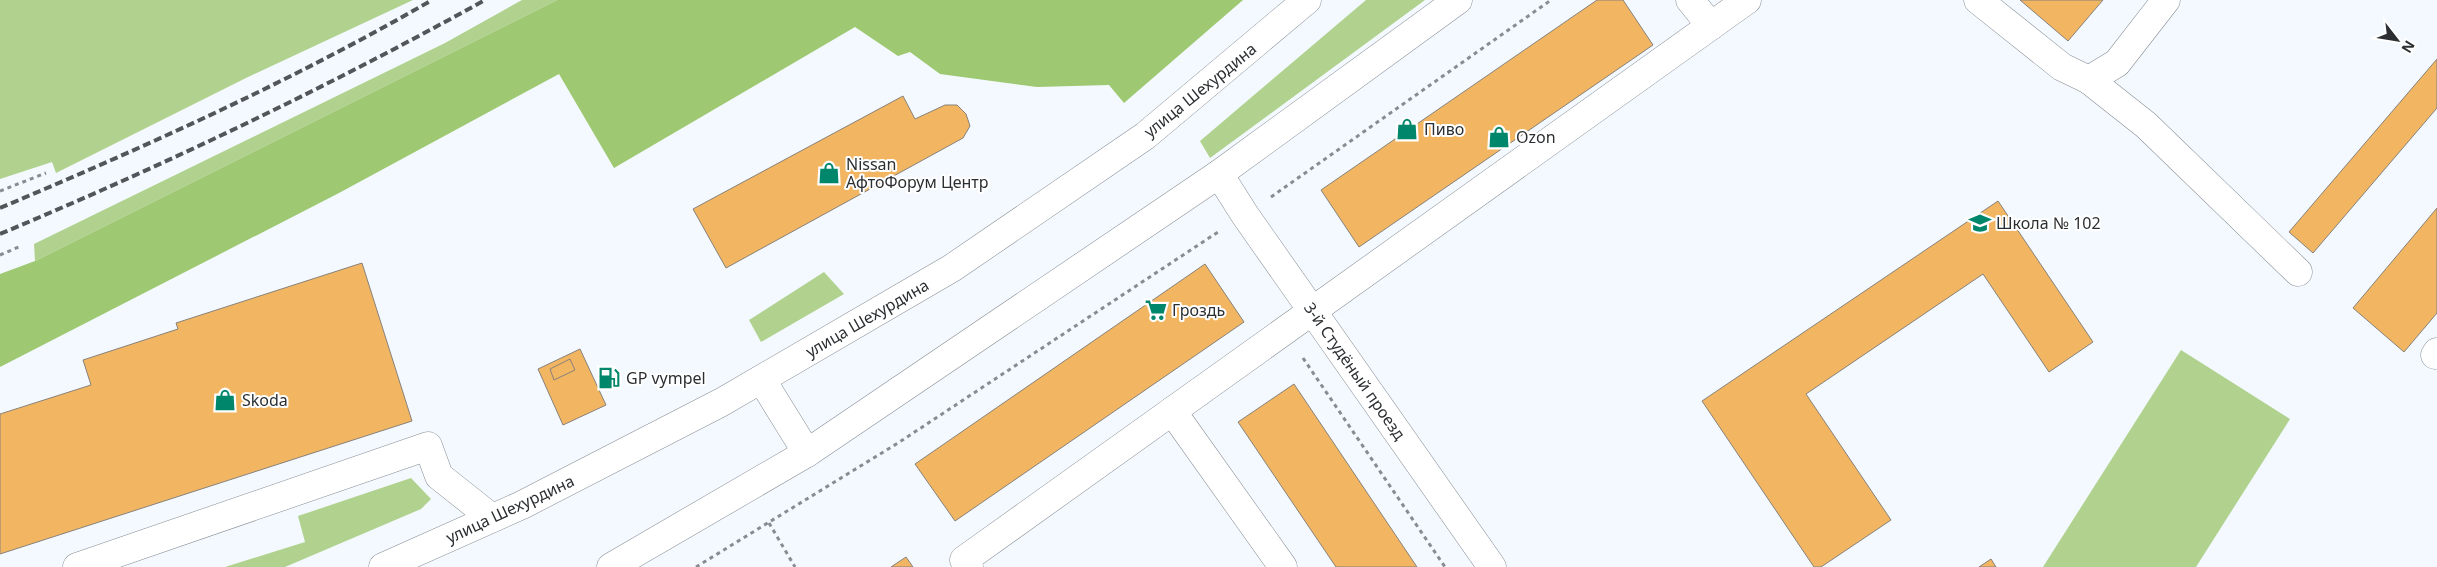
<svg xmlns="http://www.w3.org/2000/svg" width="2437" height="567" font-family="'Noto Sans',sans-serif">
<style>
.green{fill:#b0d28e}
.forest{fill:#9ec872}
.building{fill:#f2b663;stroke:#87817a}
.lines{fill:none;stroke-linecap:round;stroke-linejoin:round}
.minor-casing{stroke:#878e94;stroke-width:29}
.major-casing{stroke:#878e94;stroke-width:29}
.path{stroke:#878c8f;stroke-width:3;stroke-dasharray:4 4;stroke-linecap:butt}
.minor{stroke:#fff;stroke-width:28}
.major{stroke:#fff;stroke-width:28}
.rail{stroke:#525659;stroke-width:4;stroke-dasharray:8 4;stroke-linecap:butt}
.labels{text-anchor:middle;stroke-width:4;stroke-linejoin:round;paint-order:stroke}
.street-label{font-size:16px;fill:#2c2f31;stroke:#fff}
.poi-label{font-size:16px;fill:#2c2f31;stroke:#fff;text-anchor:start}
</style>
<rect width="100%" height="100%" fill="#f3f9fe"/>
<g class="green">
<path d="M0,0H413L246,78L56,173L52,162L0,179Z"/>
<path d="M522,0H557L35,261L34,244L445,43Z"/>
<path d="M1366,0H1425L1210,158L1200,141Z"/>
<path d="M824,272L844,294L761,342L749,320Z"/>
<path d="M2181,350L2290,419L2196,567H2043Z"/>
<path d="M411,478L431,499L421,509L285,567H225L305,542L298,516Z"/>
</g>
<path class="forest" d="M557,0H1243L1124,103L1109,85L1037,87L940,74L910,52L898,56L855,27L614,168L559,74L339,193L0,367V274L35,261Z"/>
<g class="building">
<path d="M1597,0H1623L1653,45L1359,247L1321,190Z"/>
<path d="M2020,0H2103L2068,41Z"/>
<path d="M2437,59V108L2313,253L2289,232Z"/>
<path d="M903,96L915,119L945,105H957L966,114L970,126L963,138L726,268L693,209Z"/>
<path d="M1998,201L2093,342L2049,372L1983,274L1806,394L1891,520L1821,567H1814L1702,401Z"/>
<path d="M2437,208V313L2404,352L2353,308Z"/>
<path d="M362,263L412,421L0,554V414L91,385L83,360L178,329L176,323Z"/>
<path d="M1205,264L1244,322L955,521L915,464Z"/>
<path d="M580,349L606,405L563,425L538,369Z"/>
<path d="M570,359L575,370L554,380L550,369Z"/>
<path d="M1294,384L1417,567H1336L1238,422Z"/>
<path d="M906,557L913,567H891Z"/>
<path d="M1991,559L1996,567H1979Z"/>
</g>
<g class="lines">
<g class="minor-casing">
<g id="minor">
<path d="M1690,0L1711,26"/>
<path d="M1978,0L2062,67L2089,80L2117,63L2166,0"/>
<path d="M2089,80L2146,125L2298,272"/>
<path d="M1219,174L1245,215L1492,567"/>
<path d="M2435,355L2437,352"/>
<path d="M1172,411L1283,567"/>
<path d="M77,567L428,446L439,476L492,518"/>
<path d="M611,567L807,453L1219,174L1458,0"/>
<path d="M969,567L964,560L1747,0"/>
</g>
</g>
<g class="major-casing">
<g id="major">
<path d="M762,380L807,453"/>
<path d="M383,567L522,505L722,402L952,268L1145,136L1307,0"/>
</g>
</g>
<g class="path">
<path d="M0,191L46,173"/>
<path d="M1271,197L1551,0"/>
<path d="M0,255L21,246"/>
<path d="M1303,358L1445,567"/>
<path d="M769,523L795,567"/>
<path d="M696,567L898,443L1218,232"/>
</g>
<use href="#minor" class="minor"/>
<use href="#major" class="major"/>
<g class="rail">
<path d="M0,208C147,146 294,80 432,0"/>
<path d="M0,234C167,164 326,88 485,0"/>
</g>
</g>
<defs>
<g id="shop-bare" transform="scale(1.725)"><path d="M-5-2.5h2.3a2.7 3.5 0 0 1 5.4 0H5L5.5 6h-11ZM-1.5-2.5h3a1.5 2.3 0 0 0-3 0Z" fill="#00866b" stroke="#fff" stroke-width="2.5" paint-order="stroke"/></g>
<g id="school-bare" transform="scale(1.725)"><path d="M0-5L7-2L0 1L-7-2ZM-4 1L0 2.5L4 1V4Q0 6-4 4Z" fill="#00866b" stroke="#fff" stroke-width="2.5" paint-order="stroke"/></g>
<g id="supermarket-bare" transform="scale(1.725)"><path d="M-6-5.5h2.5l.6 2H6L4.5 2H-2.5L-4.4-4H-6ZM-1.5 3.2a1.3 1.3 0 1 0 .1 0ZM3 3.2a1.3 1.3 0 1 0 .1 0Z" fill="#00866b" stroke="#fff" stroke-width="2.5" paint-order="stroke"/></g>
<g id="fuel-bare" transform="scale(1.725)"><path d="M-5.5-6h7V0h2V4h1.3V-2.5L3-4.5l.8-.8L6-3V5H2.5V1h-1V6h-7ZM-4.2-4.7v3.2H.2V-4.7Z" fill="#00866b" stroke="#fff" stroke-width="2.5" paint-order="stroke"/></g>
</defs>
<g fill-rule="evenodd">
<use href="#shop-bare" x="1407" y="129"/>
<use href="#shop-bare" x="1499" y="137"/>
<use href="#shop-bare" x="829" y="173"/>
<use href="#school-bare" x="1980" y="223"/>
<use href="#supermarket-bare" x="1156" y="310"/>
<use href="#fuel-bare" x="609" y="378"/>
<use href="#shop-bare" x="225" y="400"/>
</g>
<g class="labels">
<g class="street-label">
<text transform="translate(1200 90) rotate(-39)" y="6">улица Шехурдина</text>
<text transform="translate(867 318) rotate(-30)" y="6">улица Шехурдина</text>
<text transform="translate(1355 371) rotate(55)" y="6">3-й Студёный проезд</text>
<text transform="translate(510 509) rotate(-25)" y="6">улица Шехурдина</text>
</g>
<g class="poi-label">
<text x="1424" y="135">Пиво</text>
<text x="1516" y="143">Ozon</text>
<text x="846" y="170">Nissan<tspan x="846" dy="18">АфтоФорум Центр</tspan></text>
<text x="1996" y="229">Школа № 102</text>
<text x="1172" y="316">Гроздь</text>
<text x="626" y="384">GP vympel</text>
<text x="242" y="406">Skoda</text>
</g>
</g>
<g transform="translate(2397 40) rotate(121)" stroke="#ffffff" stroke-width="4" paint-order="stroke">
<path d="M0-4L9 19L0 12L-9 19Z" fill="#2c2f31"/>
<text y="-8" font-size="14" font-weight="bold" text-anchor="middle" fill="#2c2f31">N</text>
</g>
</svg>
